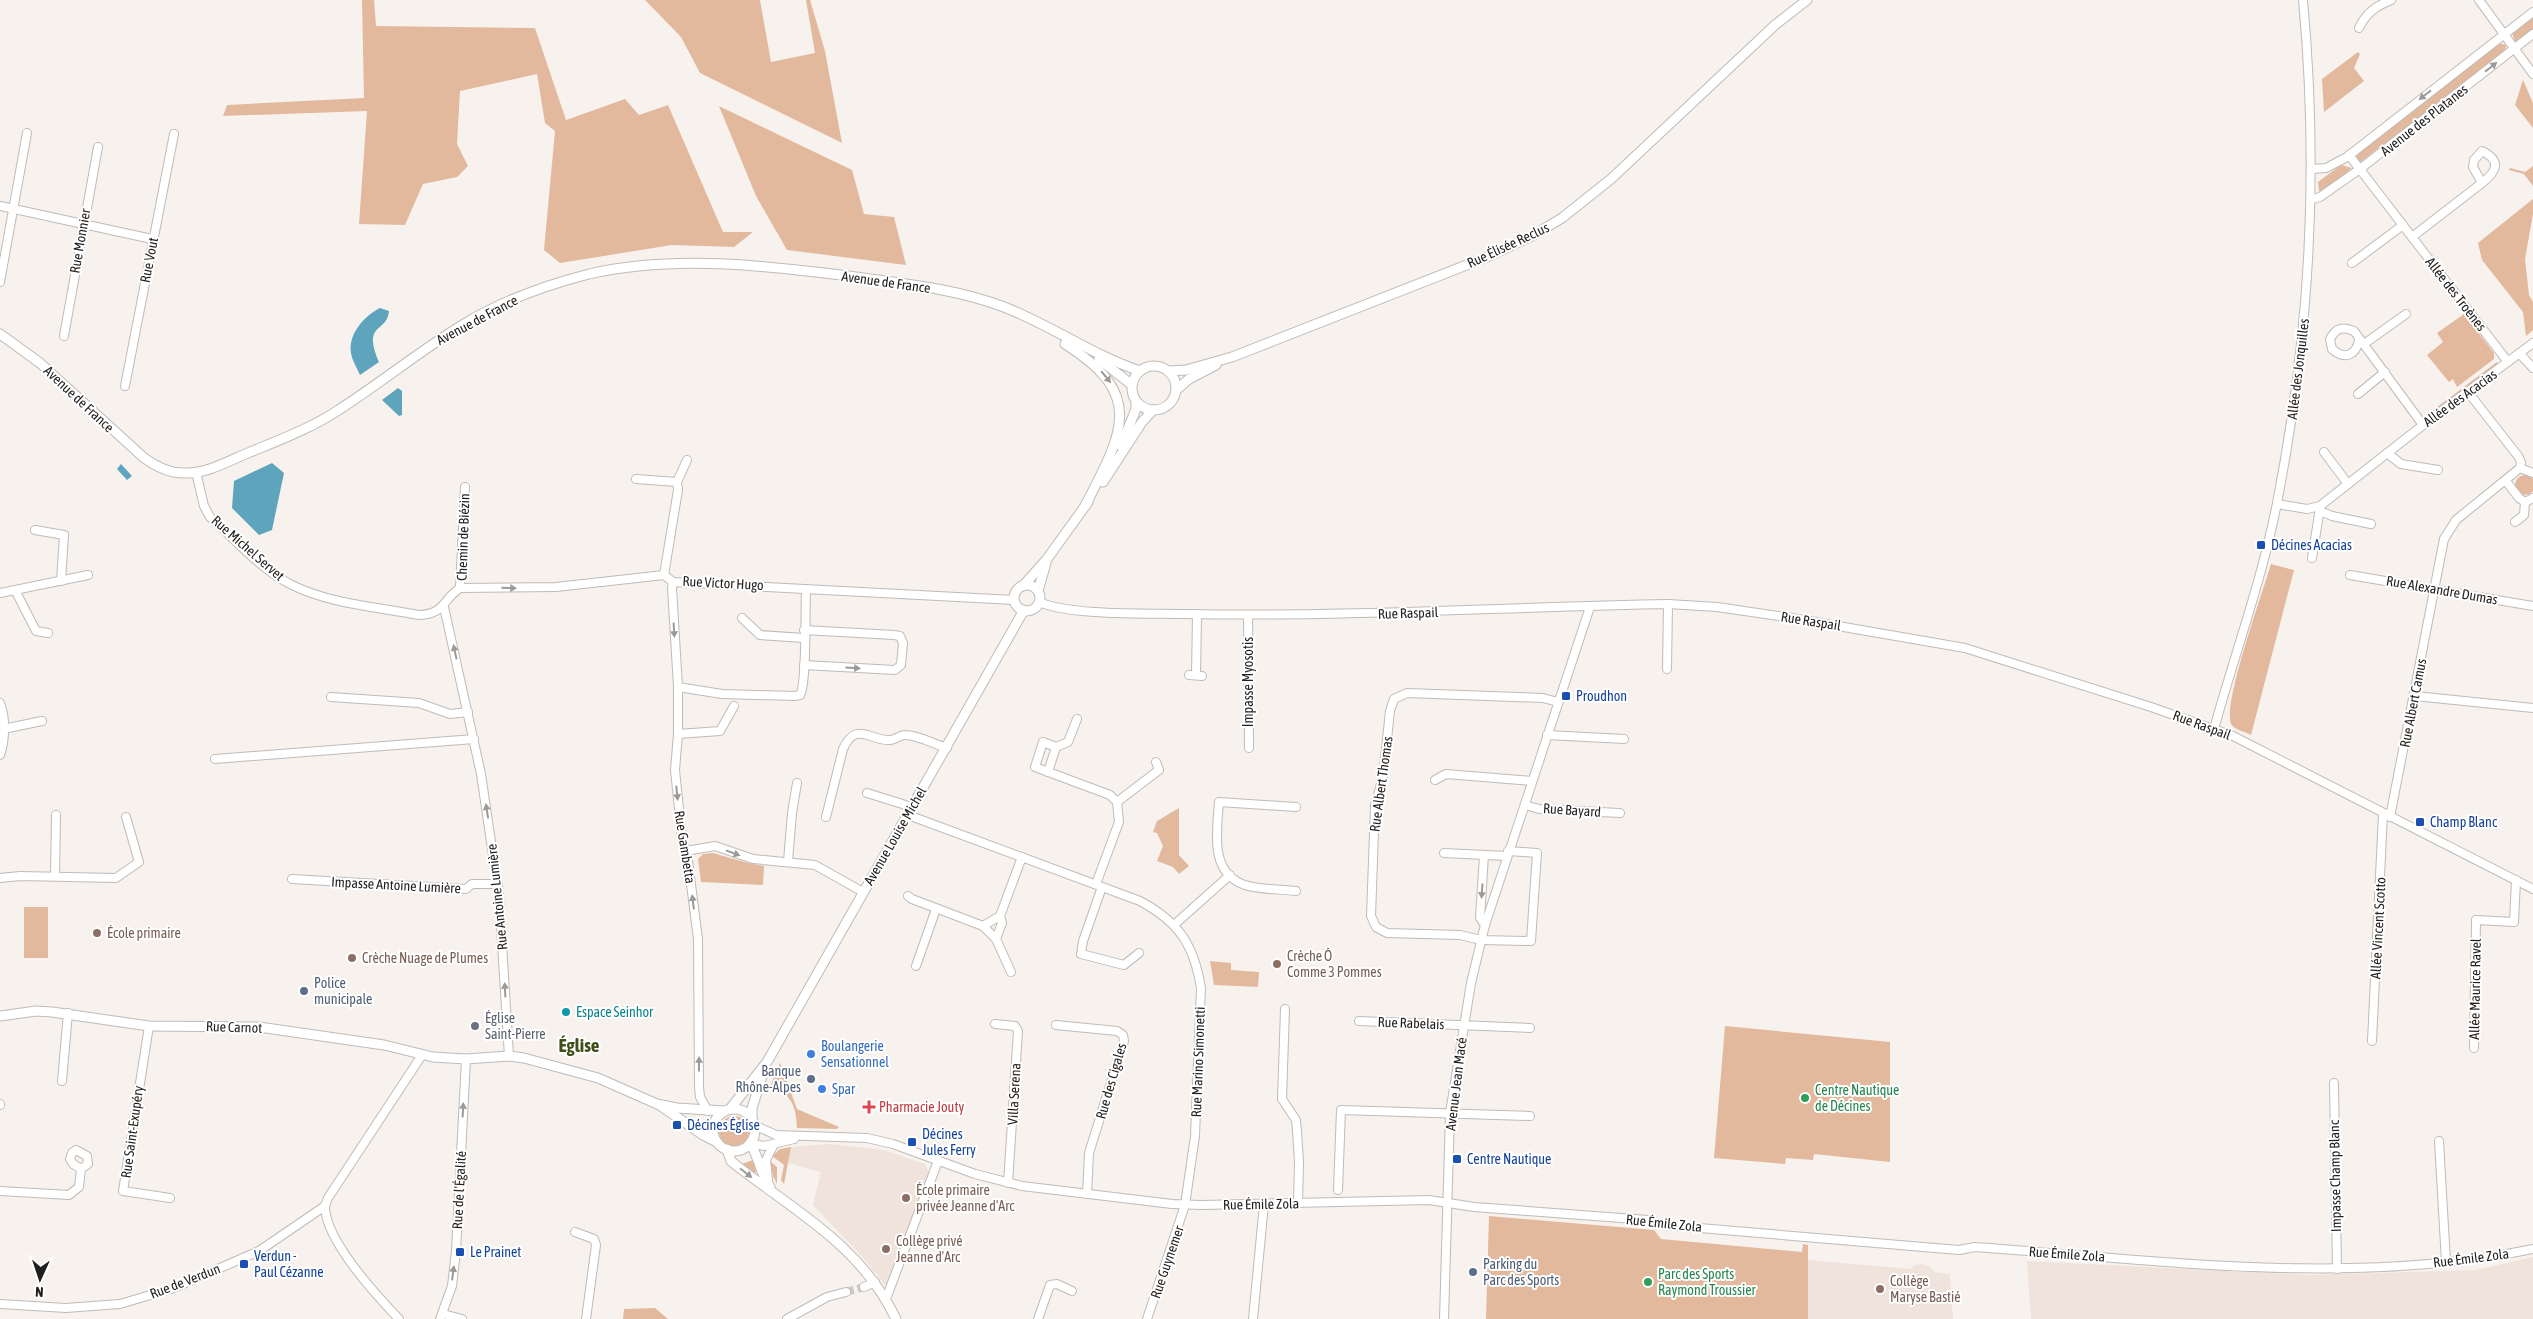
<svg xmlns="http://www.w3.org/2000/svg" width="2533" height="1319" font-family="'Asap Condensed',sans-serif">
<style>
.built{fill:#efe3db}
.green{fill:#e2b99c}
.water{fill:#5ea4bc}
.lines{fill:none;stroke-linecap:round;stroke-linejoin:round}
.minor-tunnel{stroke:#cdc8c5;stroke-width:8;stroke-dasharray:8 4;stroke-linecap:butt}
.minor-casing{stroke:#bfbbb7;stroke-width:10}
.tertiary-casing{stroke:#bfbbb7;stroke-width:11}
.minor{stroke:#fff;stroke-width:8}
.tertiary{stroke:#fff;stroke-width:9}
.oneway{fill:#9b9a9a}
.transit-dot{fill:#1a4fb4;stroke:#fff;stroke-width:2}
.education-dot{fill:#8d6e63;stroke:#fff;stroke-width:2}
.service-dot{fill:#5c6f8a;stroke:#fff;stroke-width:2}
.culture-dot{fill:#0f9aa8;stroke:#fff;stroke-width:2}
.worship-dot{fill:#6b7280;stroke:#fff;stroke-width:2}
.shop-dot{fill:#3f7fe0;stroke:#fff;stroke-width:2}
.leisure-dot{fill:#2e9e5b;stroke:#fff;stroke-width:2}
.health-dot{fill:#e0444e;stroke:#fff;stroke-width:2}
.labels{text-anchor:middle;stroke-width:4;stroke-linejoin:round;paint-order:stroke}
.street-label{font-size:14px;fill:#211f1e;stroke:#fff}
.transit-label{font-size:14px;fill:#164399;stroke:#fff;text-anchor:start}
.education-label{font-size:14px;fill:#785e54;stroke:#fff;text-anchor:start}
.service-label{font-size:14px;fill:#4e5e75;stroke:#fff;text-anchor:start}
.culture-label{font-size:14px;fill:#0d838f;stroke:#fff;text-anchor:start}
.worship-label{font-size:14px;fill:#5b616d;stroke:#fff;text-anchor:start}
.shop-label{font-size:14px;fill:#366cbe;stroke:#fff;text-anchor:start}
.leisure-label{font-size:14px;fill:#27864d;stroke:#fff;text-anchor:start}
.health-label{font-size:14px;fill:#be3a42;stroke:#fff;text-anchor:start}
.district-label{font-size:19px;font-weight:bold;fill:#404e17;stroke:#fff}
</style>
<rect width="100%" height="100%" fill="#f8f2ef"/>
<g class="built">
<path d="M830,1144L884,1150L925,1164L929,1173L886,1286L859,1253L813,1205L821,1172L788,1163L791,1147Z"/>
<path d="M2533,1257V1319H2031L2027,1261L2310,1275L2476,1270Z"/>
<path d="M1808,1260L1910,1269L1915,1265L1922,1264L1931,1267L1934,1272L1950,1274L1953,1319H1808Z"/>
</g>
<g class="green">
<path d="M362,0H374L376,26L535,28L566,120L625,99L639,115L668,105L723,232H753L734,247L672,245L560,263L544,250L555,131L545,123L537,74L460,91L457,144L468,166L457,177L423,184L405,225L359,224L367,111L223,116L227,105L364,98Z"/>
<path d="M645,0H760L771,62L815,53L806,0H810L825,51L842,143L700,73L681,37Z"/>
<path d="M2533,16V31L2519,41H2515L2512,33Z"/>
<path d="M2498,43L2506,45L2505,52L2359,163L2356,158L2359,152Z"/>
<path d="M2358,52L2360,54L2354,68L2364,81L2324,112L2322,79Z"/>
<path d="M2523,80L2533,103V128L2515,105Z"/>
<path d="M719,106L852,170L864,214L894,217L906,265L787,250L756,196Z"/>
<path d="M2341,165L2352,168L2325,190L2319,191L2318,182Z"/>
<path d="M2533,166V186L2524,174L2509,170L2510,168L2525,172Z"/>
<path d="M2533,199V214L2525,259L2529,295L2533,302V330L2526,336L2523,312L2482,260L2478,243Z"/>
<path d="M2464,314L2494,353V359L2457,387L2453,379L2449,382L2427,355L2443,342L2437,333Z"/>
<path d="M2497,362V367L2430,417L2428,414Z"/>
<circle cx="2525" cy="485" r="10"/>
<path d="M2271,564L2294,570L2251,735C2246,732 2234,730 2231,724C2223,702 2263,592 2271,564Z"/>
<path d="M1179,808V855L1189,866L1179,874L1173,867L1157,861L1163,846L1157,833L1153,832L1157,821Z"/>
<path d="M713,853L748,863L764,866L763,885L701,882L698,859L703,854Z"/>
<rect x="24" y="907" width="24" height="51"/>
<path d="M1210,961L1231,963V970L1259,972L1258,987L1214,985Z"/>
<path d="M1725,1026L1890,1042V1162L1814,1154L1813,1160L1786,1158L1785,1164L1714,1158Z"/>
<path d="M780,1063L797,1109L839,1127L837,1129L797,1128C796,1106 792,1094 770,1087Z"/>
<circle cx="734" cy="1131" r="15"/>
<path d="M791,1147L784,1184L781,1180L784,1165L772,1156L780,1149Z"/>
<path d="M753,1160L756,1171L754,1175L739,1165Z"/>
<path d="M770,1161L777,1167V1184L773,1176Z"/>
<path d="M1489,1216L1654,1230L1661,1239L1802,1252L1803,1244L1808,1245V1319H1486Z"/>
<path d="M655,1308L668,1319H623L624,1309Z"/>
</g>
<g class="water">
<path d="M380,308L389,311C387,334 362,321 379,362L360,375C357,368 352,360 351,353C348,334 364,316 380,308Z"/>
<path d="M398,388L402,391V415L399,416L382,400Z"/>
<path d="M272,463L284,473L272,530L259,535L232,508L234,481Z"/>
<path d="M121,464L132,476L127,480L117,469Z"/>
</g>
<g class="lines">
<path class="minor-tunnel" d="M846,1292L864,1287"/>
<g class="minor-casing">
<g id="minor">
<path d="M2479,0L2533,74"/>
<path d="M2359,28C2366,13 2376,6 2391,0"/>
<path d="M2349,155L2508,362"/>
<path d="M2312,169L2326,168L2347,157L2533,12"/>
<path d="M2312,199L2320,197L2360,169L2533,34"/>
<path d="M0,206L152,239"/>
<path d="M2412,237L2482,183C2497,171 2502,161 2482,151L2474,160L2473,167L2482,183"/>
<path d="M2352,263L2403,225"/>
<path d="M0,282L27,133"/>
<path d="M64,336L98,147"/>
<path d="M2359,340C2356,356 2344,360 2332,349L2330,339C2336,328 2342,326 2354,331L2423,425"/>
<path d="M2364,344L2406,314"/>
<path d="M2520,354L2533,368"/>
<path d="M125,386L174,134"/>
<path d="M2358,394L2385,372"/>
<path d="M2324,452L2348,484"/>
<path d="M2387,453L2401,464L2438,470"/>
<path d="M2520,468L2533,473"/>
<path d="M196,472L204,506L210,517C235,539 261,570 292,585C330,604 378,607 419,615C445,614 442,600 460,588L556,587L664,575L673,582L1014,600"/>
<path d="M636,479L677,482"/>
<path d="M2506,481L2519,498L2525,502L2533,498"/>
<path d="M2277,504L2307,509L2320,506L2423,425L2533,343"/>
<path d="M2320,511L2332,516L2371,524"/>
<path d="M2515,522L2524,515L2525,502"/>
<path d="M35,530L64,535L61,581"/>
<path d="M2312,558L2320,508"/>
<path d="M664,575L678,490L677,482L687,460"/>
<path d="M2350,575L2533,606"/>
<path d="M673,582L672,588L678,687V734L675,770L682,838L688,861L698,939L699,1087L700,1097L708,1111"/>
<path d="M460,588L465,487"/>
<path d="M15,590L36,631L48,633"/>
<path d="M0,593L88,575"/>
<path d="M1039,602C1071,616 1149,613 1186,614C1347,617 1507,607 1668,604L1717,607L1792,618L1965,648L2151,707L2233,736L2533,889"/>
<path d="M444,607L481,774L499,896L509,1056"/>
<path d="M1248,615L1249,748"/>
<path d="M742,618L760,635L804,638"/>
<path d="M804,630L894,635L900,636L903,643L901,665L895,670L804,665"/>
<path d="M1667,669L1668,604"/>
<path d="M1189,675L1202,676"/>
<path d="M1196,675L1197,614"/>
<path d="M678,687L722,694L794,696L800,695C807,684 805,607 806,589"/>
<path d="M2415,696L2533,708"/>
<path d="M331,697L419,703L450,714L468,712"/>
<path d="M0,703C6,718 5,741 0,755"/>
<path d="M1077,719L1068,742L1056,747L1043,742L1035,767L1110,795L1117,802L1119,822L1096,884"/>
<path d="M3,729L42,721"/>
<path d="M2214,729C2235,653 2262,580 2277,503C2310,334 2319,172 2303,0"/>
<path d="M678,734L720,731L734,706"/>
<path d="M1547,735L1624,739"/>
<path d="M215,759L474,739"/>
<path d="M1048,772L1056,747"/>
<path d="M1435,780L1446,774L1532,781"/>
<path d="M867,793L912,807"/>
<path d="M1117,802L1159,770L1156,762"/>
<path d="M1525,805L1539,809L1620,813"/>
<path d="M908,815L1140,901C1179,922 1194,945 1201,988L1195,1136L1185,1205L1147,1319"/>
<path d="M826,817L843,749C857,720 869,741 890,740C895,740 900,735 905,735C918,735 934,744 947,748"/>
<path d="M2390,817L2444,539L2456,520L2520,468L2521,462L2518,456L2468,392"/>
<path d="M686,851L715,846L753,859L815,865L863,892"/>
<path d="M1508,851L1537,853L1531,941L1481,940L1460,935L1387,933L1376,927L1371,916L1375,805L1383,777L1390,711L1394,699L1407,693L1543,698L1558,702"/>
<path d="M1444,853L1507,856"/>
<path d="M1484,855L1480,918L1485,925"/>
<path d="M788,861L792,813L797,783"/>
<path d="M55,876L56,815"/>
<path d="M0,878L20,876L116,878L139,862L126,817"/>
<path d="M292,879L466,889L472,884H498"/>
<path d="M1102,887L1083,941L1081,954L1124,965L1139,953"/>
<path d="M1296,891C1281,889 1260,890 1245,885C1209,873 1217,831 1219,802L1296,807"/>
<path d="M908,896L912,899L983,926L996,939L1011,972"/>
<path d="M1174,925L1230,875"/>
<path d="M983,926L1000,916"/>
<path d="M996,939L1002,923L1000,916L1022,857"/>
<path d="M916,966L936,909"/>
<path d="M1285,1009L1282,1099L1296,1120L1297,1131L1299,1162L1298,1203"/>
<path d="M1359,1021L1530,1028"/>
<path d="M995,1024L1015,1026L1018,1031L1008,1183"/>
<path d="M1056,1025L1117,1031L1123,1035L1124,1041L1089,1153L1087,1194"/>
<path d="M149,1026L123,1191L170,1198"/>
<path d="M2372,1041L2383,814"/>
<path d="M2474,1048L2476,920L2514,922L2516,880"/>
<path d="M62,1081L68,1013"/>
<path d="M2334,1083L2337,1269"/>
<path d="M0,1105V1104"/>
<path d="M754,1125L776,1135L867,1138L893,1144L975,1174L1022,1186L1172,1204L1201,1205L1429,1200L1474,1207L1648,1220L1664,1225L1959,1250L1975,1247C2157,1260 2352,1287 2533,1249"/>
<path d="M2439,1141L2446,1262"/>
<path d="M750,1143L764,1146L794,1139"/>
<path d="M768,1180L766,1160L774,1144"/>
<path d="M1338,1190L1341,1110L1530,1116"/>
<path d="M0,1191L69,1195L79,1187L81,1169L88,1164L87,1156L76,1150L72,1153L70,1159L73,1164L81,1169"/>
<path d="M325,1206C325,1240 376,1295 399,1319"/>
<path d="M575,1232L594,1239L596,1245L586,1319"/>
<path d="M864,1287L875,1282"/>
<path d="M886,1299L938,1161"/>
<path d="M0,1304L66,1308L120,1304L174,1288L259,1251L325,1206L328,1198L422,1055"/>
<path d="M443,1314L462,1319"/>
<path d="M440,1319L452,1286L456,1251L466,1059"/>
<path d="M787,1319L827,1297L846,1292"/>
<path d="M1038,1319L1050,1285L1057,1284L1072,1291"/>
<path d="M1253,1319L1264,1204"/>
<path d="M1444,1319L1450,1113L1471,983L1485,925L1590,607"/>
</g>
</g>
<g class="tertiary-casing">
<g id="tertiary">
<path d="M0,334L40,363L143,457C156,467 170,474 187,473C208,473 228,461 248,453C279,440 312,428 340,409C382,382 421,350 464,324C502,301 546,285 589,274C676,254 769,266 856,277C906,284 957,289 1004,307C1051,325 1092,355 1140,371"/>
<path d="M1065,344C1147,395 1122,434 1085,506"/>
<path d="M1099,359L1132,385"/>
<circle cx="1154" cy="388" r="22"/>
<path d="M1169,371L1186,370L1232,357L1487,257L1532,236L1562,218L1611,179L1775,25L1807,0"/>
<path d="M1176,390L1189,379L1216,365"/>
<path d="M1121,446L1136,409V402"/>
<path d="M1103,482L1142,422L1153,410"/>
<circle cx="1027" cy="598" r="13"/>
<path d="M1023,586L1047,559L1088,502"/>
<path d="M1038,591L1046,563"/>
<path d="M0,1016L36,1011L52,1012L149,1026L259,1027L384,1045L433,1057L466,1059L509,1056L524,1058L598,1078L657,1104L677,1108L724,1111"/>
<path d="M661,1106L703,1135L717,1142"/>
<path d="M730,1109L767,1062L1024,610"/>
<circle cx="734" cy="1130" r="21"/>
<path d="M752,1120V1108L764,1070"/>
<path d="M750,1143C759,1157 760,1173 770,1187"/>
<path d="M727,1149L731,1161L737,1166C798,1213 861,1246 896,1319"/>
</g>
</g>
<use href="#minor" class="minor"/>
<use href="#tertiary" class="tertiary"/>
</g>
<defs><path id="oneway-solid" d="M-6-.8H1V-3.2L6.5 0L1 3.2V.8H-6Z" transform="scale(1.25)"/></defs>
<g class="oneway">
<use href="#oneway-solid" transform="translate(2491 67) rotate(-38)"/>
<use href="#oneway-solid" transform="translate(2425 95) rotate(142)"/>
<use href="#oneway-solid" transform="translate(1106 377) rotate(50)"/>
<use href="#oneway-solid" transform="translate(509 588) rotate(1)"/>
<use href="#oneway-solid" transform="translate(674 630) rotate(87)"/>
<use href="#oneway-solid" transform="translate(455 652) rotate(-102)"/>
<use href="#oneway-solid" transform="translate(853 668) rotate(3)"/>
<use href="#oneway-solid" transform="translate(677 793) rotate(84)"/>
<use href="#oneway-solid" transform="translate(487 811) rotate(-99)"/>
<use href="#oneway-solid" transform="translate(733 853) rotate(20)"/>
<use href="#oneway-solid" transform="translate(1482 891) rotate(94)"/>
<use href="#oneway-solid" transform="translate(693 902) rotate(-97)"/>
<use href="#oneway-solid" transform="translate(505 990) rotate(-93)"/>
<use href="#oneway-solid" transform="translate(699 1064) rotate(-89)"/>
<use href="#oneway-solid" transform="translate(463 1110) rotate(-87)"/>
<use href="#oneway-solid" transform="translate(746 1173) rotate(37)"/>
<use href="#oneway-solid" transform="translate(453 1273) rotate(-83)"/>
</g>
<g class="transit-dot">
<rect x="2256" y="540" width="10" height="10" rx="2.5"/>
<rect x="1561" y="691" width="10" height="10" rx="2.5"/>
<rect x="2415" y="817" width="10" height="10" rx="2.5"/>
<rect x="672" y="1120" width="10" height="10" rx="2.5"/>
<rect x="907" y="1137" width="10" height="10" rx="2.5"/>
<rect x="1452" y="1154" width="10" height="10" rx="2.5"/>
<rect x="455" y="1247" width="10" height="10" rx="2.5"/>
<rect x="239" y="1259" width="10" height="10" rx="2.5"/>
</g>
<g class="education-dot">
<circle cx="97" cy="933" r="5"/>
<circle cx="352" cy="958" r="5"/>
<circle cx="1277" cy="964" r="5"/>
<circle cx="906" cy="1198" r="5"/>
<circle cx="886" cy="1249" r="5"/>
<circle cx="1880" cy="1289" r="5"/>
</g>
<g class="service-dot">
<circle cx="304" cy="991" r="5"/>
<circle cx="811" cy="1079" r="5"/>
<circle cx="1473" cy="1272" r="5"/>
</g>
<circle class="culture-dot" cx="566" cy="1012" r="5"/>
<circle class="worship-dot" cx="475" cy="1026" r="5"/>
<g class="shop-dot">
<circle cx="811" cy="1054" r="5"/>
<circle cx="822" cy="1089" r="5"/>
</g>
<g class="leisure-dot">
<circle cx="1805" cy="1098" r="5"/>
<circle cx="1648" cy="1282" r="5"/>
</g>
<path class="health-dot" d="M866.5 1099.5h5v5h5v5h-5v5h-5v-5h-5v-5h5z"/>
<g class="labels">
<g class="street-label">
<text transform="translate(2424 120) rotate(-38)" y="5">Avenue des Platanes</text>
<text transform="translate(80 241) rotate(-80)" y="5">Rue Monnier</text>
<text transform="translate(1508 245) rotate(-25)" y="5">Rue Élisée Reclus</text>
<text transform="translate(149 260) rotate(-79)" y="5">Rue Vout</text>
<text transform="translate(886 282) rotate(8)" y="5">Avenue de France</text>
<text transform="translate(2456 294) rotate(52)" y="5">Allée des Troènes</text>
<text transform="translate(477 320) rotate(-28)" y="5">Avenue de France</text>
<text transform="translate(2298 369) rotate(-83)" y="5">Allée des Jonquilles</text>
<text transform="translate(2460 398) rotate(-36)" y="5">Allée des Acacias</text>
<text transform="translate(79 399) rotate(43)" y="5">Avenue de France</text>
<text transform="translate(463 537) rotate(-88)" y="5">Chemin de Biézin</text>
<text transform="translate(248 548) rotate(41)" y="5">Rue Michel Servet</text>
<text transform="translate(723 583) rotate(3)" y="5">Rue Victor Hugo</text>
<text transform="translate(2442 590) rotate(10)" y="5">Rue Alexandre Dumas</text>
<text transform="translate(1408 613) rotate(-2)" y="5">Rue Raspail</text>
<text transform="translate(1811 621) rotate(9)" y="5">Rue Raspail</text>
<text transform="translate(1248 682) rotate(-90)" y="5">Impasse Myosotis</text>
<text transform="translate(2413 703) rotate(-79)" y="5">Rue Albert Camus</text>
<text transform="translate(2202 725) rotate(20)" y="5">Rue Raspail</text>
<text transform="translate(1381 784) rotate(-82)" y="5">Rue Albert Thomas</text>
<text transform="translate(1572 810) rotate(4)" y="5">Rue Bayard</text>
<text transform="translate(895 836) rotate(-60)" y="5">Avenue Louise Michel</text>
<text transform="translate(685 847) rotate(81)" y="5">Rue Gambetta</text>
<text transform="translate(396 885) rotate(3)" y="5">Impasse Antoine Lumière</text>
<text transform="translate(497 897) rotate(-96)" y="5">Rue Antoine Lumière</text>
<text transform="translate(2378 928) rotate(-87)" y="5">Allée Vincent Scotto</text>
<text transform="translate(2475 989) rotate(-89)" y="5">Allée Maurice Ravel</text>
<text transform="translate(1411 1023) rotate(2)" y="5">Rue Rabelais</text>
<text transform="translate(234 1027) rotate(2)" y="5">Rue Carnot</text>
<text transform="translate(1198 1062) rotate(-88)" y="5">Rue Marino Simonetti</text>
<text transform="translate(1111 1081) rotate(-74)" y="5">Rue des Cigales</text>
<text transform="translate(1456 1084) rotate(-83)" y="5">Avenue Jean Macé</text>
<text transform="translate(1014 1094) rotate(-87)" y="5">Villa Serena</text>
<text transform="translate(132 1132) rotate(-82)" y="5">Rue Saint-Exupéry</text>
<text transform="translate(2335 1176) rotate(-91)" y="5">Impasse Champ Blanc</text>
<text transform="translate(459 1190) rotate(-87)" y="5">Rue de l'Égalité</text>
<text transform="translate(1261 1204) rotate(-1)" y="5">Rue Émile Zola</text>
<text transform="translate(1664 1223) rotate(6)" y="5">Rue Émile Zola</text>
<text transform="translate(2067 1254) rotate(4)" y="5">Rue Émile Zola</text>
<text transform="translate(2471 1258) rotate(-7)" y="5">Rue Émile Zola</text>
<text transform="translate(1167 1262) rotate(-71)" y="5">Rue Guynemer</text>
<text transform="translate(185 1281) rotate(-21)" y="5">Rue de Verdun</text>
</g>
<g class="transit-label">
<text x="2271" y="550">Décines Acacias</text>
<text x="1576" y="701">Proudhon</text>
<text x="2430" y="827">Champ Blanc</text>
<text x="687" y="1130">Décines Église</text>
<text x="922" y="1139">Décines<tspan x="922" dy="16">Jules Ferry</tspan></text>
<text x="1467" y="1164">Centre Nautique</text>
<text x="470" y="1257">Le Prainet</text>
<text x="254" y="1261">Verdun -<tspan x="254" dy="16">Paul Cézanne</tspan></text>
</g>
<g class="education-label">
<text x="107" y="938">École primaire</text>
<text x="1287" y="961">Crèche Ô<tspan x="1287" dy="16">Comme 3 Pommes</tspan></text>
<text x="362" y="963">Crèche Nuage de Plumes</text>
<text x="916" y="1195">École primaire<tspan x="916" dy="16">privée Jeanne d'Arc</tspan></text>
<text x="896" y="1246">Collège privé<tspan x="896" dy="16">Jeanne d'Arc</tspan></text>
<text x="1890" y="1286">Collège<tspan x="1890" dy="16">Maryse Bastié</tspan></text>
</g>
<g class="service-label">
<text x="314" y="988">Police<tspan x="314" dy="16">municipale</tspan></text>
<text x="801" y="1076" text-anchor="end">Banque<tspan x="801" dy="16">Rhône-Alpes</tspan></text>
<text x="1483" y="1269">Parking du<tspan x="1483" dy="16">Parc des Sports</tspan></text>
</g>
<g class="culture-label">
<text x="576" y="1017">Espace Seinhor</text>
</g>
<g class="worship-label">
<text x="485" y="1023">Église<tspan x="485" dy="16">Saint-Pierre</tspan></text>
</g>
<g class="shop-label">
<text x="821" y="1051">Boulangerie<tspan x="821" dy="16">Sensationnel</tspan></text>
<text x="832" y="1094">Spar</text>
</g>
<g class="leisure-label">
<text x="1815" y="1095">Centre Nautique<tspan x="1815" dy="16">de Décines</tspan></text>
<text x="1658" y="1279">Parc des Sports<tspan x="1658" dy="16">Raymond Troussier</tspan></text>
</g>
<g class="health-label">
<text x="879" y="1112">Pharmacie Jouty</text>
</g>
<g class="district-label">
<text x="579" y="1052">Église</text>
</g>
</g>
<g transform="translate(40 1279) rotate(183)" stroke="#ffffff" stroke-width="4" paint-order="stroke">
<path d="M0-4L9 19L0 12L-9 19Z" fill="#211f1e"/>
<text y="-8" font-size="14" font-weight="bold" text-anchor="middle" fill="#211f1e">N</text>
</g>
</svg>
